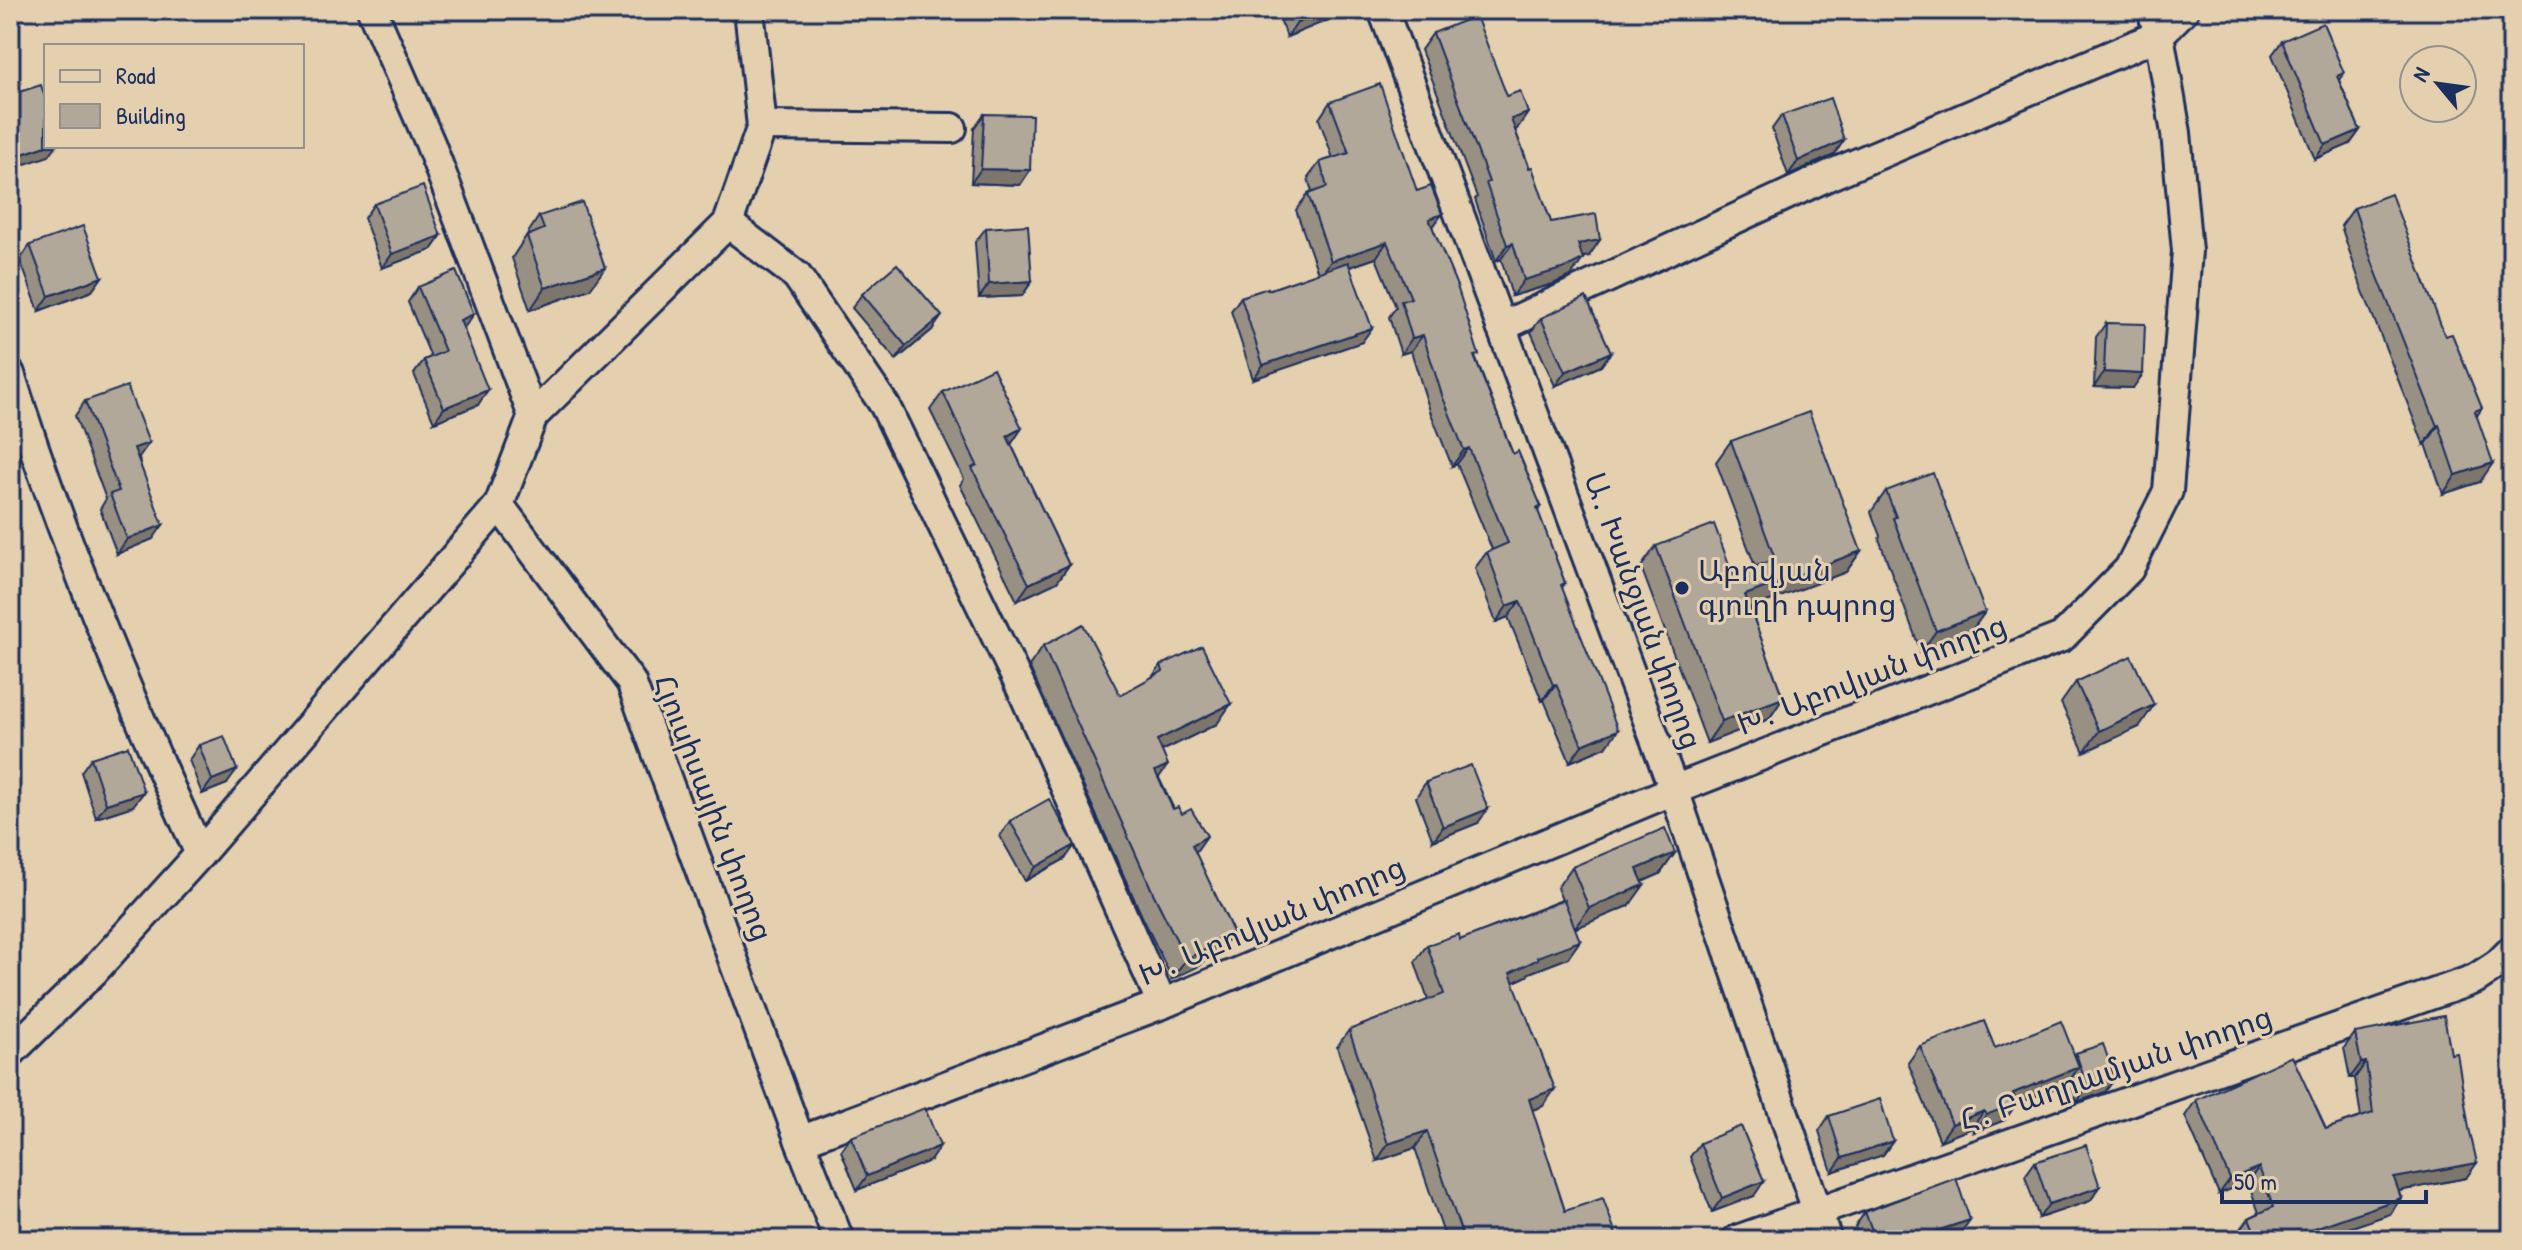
<svg xmlns="http://www.w3.org/2000/svg" width="2522" height="1250" font-family="'Patrick Hand','Noto Sans Armenian',sans-serif">
<style>
.lines{fill:none;stroke-linecap:round;stroke-linejoin:round}
.minor-casing{stroke:#1b2f5e;stroke-width:34}
.minor{stroke:#e4d0ae;stroke-width:28}
.wall{fill:#999084;stroke:#1b2f5e;stroke-width:2}
.shaded-wall{fill:#7d766c;stroke:#1b2f5e;stroke-width:2}
.building{fill:#b2a89a;stroke:#1b2f5e;stroke-width:2}
.poi-dot{fill:#1b2f5e;stroke:#e4d0ae;stroke-width:3}
.labels{text-anchor:middle;stroke-width:6;stroke-linejoin:round;paint-order:stroke}
.poi-label{font-size:30px;fill:#1b2f5e;stroke:#e4d0ae;text-anchor:start}
.street-label{font-size:30px;fill:#1b2f5e;stroke:#e4d0ae}
</style>
<rect width="100%" height="100%" fill="#e4d0ae"/>
<filter id="ink" filterUnits="userSpaceOnUse"><feTurbulence type="fractalNoise" baseFrequency=".0125" numOctaves="2"/><feDisplacementMap in="SourceGraphic" scale="16" xChannelSelector="R" yChannelSelector="G"/><feConvolveMatrix kernelMatrix="1 2 1 2 8 2 1 2 1" color-interpolation-filters="sRGB"/></filter>
<g filter="url(#ink)">
<g class="lines">
<g class="minor-casing">
<g id="minor">
<path d="M372,10L430,143L533,416"/>
<path d="M1383,10L1674,790L1827,1240"/>
<path d="M762,126L952,128"/>
<path d="M728,223L797,276L885,406L1025,696L1162,1004"/>
<path d="M1501,327L1830,175L2159,35L2184,10"/>
<path d="M10,374C61,538 129,698 200,854"/>
<path d="M499,505L631,682L800,1141L839,1240"/>
<path d="M10,1053L93,972L200,854L499,505L533,416L728,223L762,126L749,10"/>
<path d="M800,1141L1162,1004L1674,790L2062,637L2129,569L2168,491L2187,251L2176,133L2159,35L2152,10"/>
<path d="M1737,1240L2475,979L2498,964L2512,950"/>
</g>
</g>
<use href="#minor" class="minor"/>
</g>
<g class="wall">
<path d="M1276,10H1336L1328,20L1287,37Z"/>
<path d="M1433,33L1517,129L1515,130L1551,222L1589,256L1582,257L1571,276L1553,284L1512,296L1501,259L1496,261L1475,199L1477,197L1421,50Z"/>
<path d="M2282,41L2344,73L2339,80L2360,130L2350,144L2315,159L2272,55Z"/>
<path d="M1330,102L1417,191L1442,214L1432,228L1476,359L1513,454L1541,506L1538,511L1565,583L1562,588L1606,747L1570,762L1544,700L1542,701L1508,617L1496,622L1475,568L1487,552L1492,549L1457,464L1452,466L1430,411L1411,351L1401,354L1389,317L1396,307L1376,258L1350,267L1362,342L1253,379L1231,311L1241,297L1268,290L1318,273L1296,210L1308,194L1312,192L1308,178L1320,162L1333,158L1319,119Z"/>
<path d="M984,114L1030,170L1020,185L971,183L974,128Z"/>
<path d="M1782,115L1844,140L1834,155L1788,175L1772,129Z"/>
<path d="M374,204L441,236L431,250L382,268L364,218Z"/>
<path d="M2354,208L2445,336L2482,408L2477,416L2480,482L2443,494L2426,444L2424,445L2361,286L2341,226Z"/>
<path d="M539,216L590,289L530,310L512,258Z"/>
<path d="M986,228L1032,281L1022,296L979,298L975,242Z"/>
<path d="M30,245L102,277L92,291L39,311L20,260Z"/>
<path d="M418,287L464,328L478,405L434,422L414,374L424,360L431,357L408,302Z"/>
<path d="M862,294L932,330L896,360L852,308Z"/>
<path d="M1541,318L1611,352L1601,366L1555,386L1531,332Z"/>
<path d="M2106,323L2133,388L2094,387L2096,337Z"/>
<path d="M943,392L1022,428L1011,444L1069,565L1057,582L1017,601L960,485L964,479L930,410Z"/>
<path d="M85,401L139,457L153,539L117,554L100,509L106,499L75,416Z"/>
<path d="M1731,441L1861,551L1846,572L1750,608L1783,698L1769,719L1707,743L1641,567L1656,546L1733,575L1755,566L1716,462Z"/>
<path d="M1886,491L1985,612L1970,633L1921,652L1879,539L1880,536L1871,512Z"/>
<path d="M1043,646L1120,695L1152,677L1161,665L1217,724L1162,751L1159,778L1233,932L1219,951L1207,957L1201,965L1172,979L1141,914L1029,666Z"/>
<path d="M2076,682L2139,727L2084,752L2061,703Z"/>
<path d="M199,745L227,784L202,794L189,760Z"/>
<path d="M91,758L133,806L96,818L81,772Z"/>
<path d="M1426,782L1478,823L1433,841L1416,797Z"/>
<path d="M1010,821L1065,859L1025,881L1000,836Z"/>
<path d="M1675,853L1660,874L1642,882L1629,906L1575,928L1568,958L1529,973L1527,976L1514,982L1543,1106L1532,1110L1565,1211L1618,1240H1446L1415,1148L1377,1161L1337,1047L1349,1030L1428,1000L1415,962L1427,945L1460,940L1562,900L1557,888L1572,867Z"/>
<path d="M2355,1033L2466,1178L2398,1191L2401,1198L2390,1214L2314,1240H2241L2238,1233L2249,1218L2259,1213L2248,1182L2219,1194L2185,1116L2196,1100L2326,1129L2361,1117L2355,1078H2350L2344,1048Z"/>
<path d="M1920,1046L2075,1055L2076,1053L2115,1078L2105,1092L2077,1102L2070,1080L2068,1083L2016,1104L2005,1120L1974,1132L1972,1128L1940,1141L1908,1063Z"/>
<path d="M1829,1116L1893,1141L1883,1155L1832,1172L1819,1131Z"/>
<path d="M851,1137L930,1161L857,1190L841,1151Z"/>
<path d="M1700,1143L1754,1196L1712,1212L1690,1157Z"/>
<path d="M2035,1162L2100,1187L2090,1201L2039,1218L2025,1176Z"/>
<path d="M1865,1212L1960,1234L1942,1240H1860L1855,1227Z"/>
</g>
<g class="shaded-wall">
<path d="M1329,10H1336L1328,20L1287,37L1297,23Z"/>
<path d="M1528,113L1517,129L1499,135L1511,119Z"/>
<path d="M2360,130L2350,144L2315,159L2325,145Z"/>
<path d="M1844,140L1834,155L1788,175L1798,161Z"/>
<path d="M46,146H56L49,156L10,169V158Z"/>
<path d="M981,169L1030,170L1020,185L971,183Z"/>
<path d="M1442,214L1430,231L1429,219Z"/>
<path d="M441,236L431,250L382,268L392,254Z"/>
<path d="M1600,240L1589,256L1567,260L1578,244Z"/>
<path d="M1387,242L1376,258L1319,277L1331,261Z"/>
<path d="M1513,243L1501,259L1496,261L1507,245Z"/>
<path d="M1583,259L1571,276L1553,284L1512,296L1524,280Z"/>
<path d="M605,268L590,289L530,310L545,288Z"/>
<path d="M102,277L92,291L39,311L49,296Z"/>
<path d="M1032,281L1022,296L979,298L989,284Z"/>
<path d="M474,314L464,328L450,334L460,320Z"/>
<path d="M942,316L932,330L896,360L906,346Z"/>
<path d="M1372,328L1362,342L1253,379L1263,365Z"/>
<path d="M1423,335L1411,351L1401,354L1412,338Z"/>
<path d="M1611,352L1601,366L1555,386L1565,372Z"/>
<path d="M2104,372L2143,374L2133,388L2094,387Z"/>
<path d="M488,390L478,405L434,422L444,408Z"/>
<path d="M2439,425L2426,444L2424,445L2437,426Z"/>
<path d="M1022,428L1010,446L1007,436Z"/>
<path d="M149,443L139,457L124,463L134,448Z"/>
<path d="M1469,448L1457,464L1452,466L1464,450Z"/>
<path d="M2493,463L2480,482L2443,494L2456,475Z"/>
<path d="M163,525L153,539L117,554L127,539Z"/>
<path d="M1861,551L1846,572L1730,616L1745,595Z"/>
<path d="M1069,565L1057,582L1017,601L1029,584Z"/>
<path d="M1520,601L1508,617L1496,622L1507,606Z"/>
<path d="M1985,612L1970,633L1921,652L1936,631Z"/>
<path d="M1556,684L1544,700L1542,701L1553,685Z"/>
<path d="M1783,698L1769,719L1707,743L1722,721Z"/>
<path d="M1231,704L1217,724L1143,760L1157,740Z"/>
<path d="M2154,705L2139,727L2084,752L2099,731Z"/>
<path d="M1618,730L1606,747L1570,762L1582,745Z"/>
<path d="M1168,765L1154,784L1155,771Z"/>
<path d="M237,770L227,784L202,794L212,780Z"/>
<path d="M144,792L133,806L96,818L106,804Z"/>
<path d="M1488,809L1478,823L1433,841L1443,827Z"/>
<path d="M1207,836L1193,856L1192,845Z"/>
<path d="M1075,845L1065,859L1025,881L1036,867Z"/>
<path d="M1675,853L1660,874L1622,890L1637,869Z"/>
<path d="M1644,885L1629,906L1574,929L1589,908Z"/>
<path d="M1233,932L1219,951L1207,957L1201,965L1172,979L1186,959L1213,941Z"/>
<path d="M1580,941L1568,958L1529,973L1527,976L1498,990L1510,973L1537,957Z"/>
<path d="M2366,1062L2355,1078H2350L2361,1063Z"/>
<path d="M2079,1067L2068,1083L2016,1104L2005,1120L1974,1132L1986,1115L2013,1093Z"/>
<path d="M2115,1078L2105,1092L2077,1102L2087,1087Z"/>
<path d="M1555,1089L1543,1106L1517,1116L1529,1099Z"/>
<path d="M1984,1111L1972,1128L1940,1141L1952,1124Z"/>
<path d="M1427,1131L1415,1148L1377,1161L1388,1144Z"/>
<path d="M1893,1141L1883,1155L1832,1172L1842,1158Z"/>
<path d="M940,1146L930,1161L857,1190L867,1176Z"/>
<path d="M2477,1163L2466,1178L2383,1194L2394,1178Z"/>
<path d="M2259,1167L2248,1182L2219,1194L2230,1179Z"/>
<path d="M1764,1181L1754,1196L1712,1212L1722,1198Z"/>
<path d="M2100,1187L2090,1201L2039,1218L2049,1204Z"/>
<path d="M2401,1198L2390,1214L2314,1240H2290L2314,1228Z"/>
<path d="M1970,1220L1960,1234L1942,1240H1913L1914,1238Z"/>
</g>
<g class="building">
<path d="M1292,10H1329L1297,23Z"/>
<path d="M1476,16L1507,96L1520,91L1528,113L1511,119L1529,168L1532,167L1551,222L1596,214L1600,240L1578,244L1583,259L1565,268L1524,280L1513,243L1507,245L1486,183L1489,182L1433,33Z"/>
<path d="M2323,23L2344,73L2337,76L2360,130L2325,145L2282,41Z"/>
<path d="M1380,84L1417,191L1431,186L1442,214L1429,219L1457,286L1479,355L1474,356L1513,454L1518,451L1541,506L1537,508L1565,583L1561,585L1618,730L1582,745L1556,684L1553,685L1520,601L1507,606L1487,552L1508,543L1469,448L1464,450L1442,395L1423,335L1412,338L1401,301L1411,298L1387,242L1331,261L1308,194L1327,187L1320,162L1349,153L1330,102Z"/>
<path d="M41,85L46,101V146L10,158V95Z"/>
<path d="M1830,98L1844,140L1798,161L1782,115Z"/>
<path d="M984,114L1032,115L1030,170L981,169Z"/>
<path d="M423,186L441,236L392,254L374,204Z"/>
<path d="M2391,194L2445,336L2452,334L2482,408L2475,411L2493,463L2456,475L2439,425L2437,426L2374,267L2354,208Z"/>
<path d="M582,202L605,268L545,288L527,236L544,229L539,216Z"/>
<path d="M1028,225L1032,281L989,284L986,228Z"/>
<path d="M83,226L102,277L49,296L30,245Z"/>
<path d="M1348,262L1372,328L1263,365L1241,297L1268,288V290Z"/>
<path d="M897,264L942,316L906,346L862,294Z"/>
<path d="M456,271L474,314L460,320L488,390L444,408L424,360L445,351L418,287Z"/>
<path d="M1586,297L1611,352L1565,372L1541,318Z"/>
<path d="M2106,323L2145,324L2143,374L2104,372Z"/>
<path d="M993,368L1022,428L1007,436L1069,565L1029,584L972,468L977,465L943,392Z"/>
<path d="M127,386L149,443L134,448L163,525L127,539L110,494L119,491L85,401Z"/>
<path d="M1809,412L1861,551L1745,595L1783,698L1722,721L1656,546L1714,524L1733,575L1775,559L1731,441Z"/>
<path d="M1933,473L1985,612L1936,631L1893,518L1896,517L1886,491Z"/>
<path d="M1083,624L1120,695L1163,671L1161,665L1202,646L1231,704L1157,740L1168,765L1155,771L1173,809L1178,807L1182,814L1191,809L1207,836L1192,845L1233,932L1213,941L1215,945L1186,959L1154,895L1043,646Z"/>
<path d="M2131,656L2154,705L2099,731L2076,682Z"/>
<path d="M224,736L237,770L212,780L199,745Z"/>
<path d="M128,746L144,792L106,804L91,758Z"/>
<path d="M1471,765L1488,809L1443,827L1426,782Z"/>
<path d="M1049,799L1075,845L1036,867L1010,821Z"/>
<path d="M1665,828L1675,853L1637,869L1644,885L1589,908L1572,867Z"/>
<path d="M1564,900L1580,941L1537,957L1538,959L1510,973L1555,1089L1529,1099L1565,1211L1603,1198L1618,1240H1464L1427,1131L1388,1144L1349,1030L1444,994L1427,945L1459,934L1460,940Z"/>
<path d="M2444,1016L2451,1054L2457,1053L2469,1128L2477,1163L2394,1178L2401,1198L2314,1228L2315,1231L2290,1240H2258L2249,1218L2273,1207L2259,1167L2230,1179L2196,1100L2292,1056L2326,1129L2373,1113L2366,1062L2361,1063L2355,1033Z"/>
<path d="M1984,1021L1995,1048L2061,1021L2079,1067L2013,1093L2017,1103L1986,1115L1984,1111L1952,1124L1920,1046Z"/>
<path d="M2103,1044L2115,1078L2087,1087L2076,1053Z"/>
<path d="M1880,1099L1893,1141L1842,1158L1829,1116Z"/>
<path d="M925,1108L940,1146L867,1176L851,1137Z"/>
<path d="M1741,1126L1764,1181L1722,1198L1700,1143Z"/>
<path d="M2086,1145L2100,1187L2049,1204L2035,1162Z"/>
<path d="M1956,1178L1970,1220L1914,1238L1915,1240H1876L1865,1212Z"/>
</g>
</g>
<circle class="poi-dot" cx="1682" cy="588" r="8"/>
<g class="labels">
<g class="poi-label">
<text x="1698" y="581">Աբովյան<tspan x="1698" dy="34">գյուղի դպրոց</tspan></text>
</g>
<g class="street-label">
<text transform="translate(1643 611) rotate(70)" y="10">Ա․ Խանջյան փողոց</text>
<text transform="translate(1872 675) rotate(-21)" y="10">Խ․ Աբովյան փողոց</text>
<text transform="translate(713 808) rotate(69)" y="10">Հյուսիսային փողոց</text>
<text transform="translate(1272 921) rotate(-23)" y="10">Խ․ Աբովյան փողոց</text>
<text transform="translate(2116 1069) rotate(-19)" y="10">Հ․ Բաղրամյան փողոց</text>
</g>
</g>
<rect width="2522" height="1250" fill="none" stroke="#e4d0ae" stroke-width="40"/>
<rect x="20" y="20" width="2482" height="1210" fill="none" stroke="#1b2f5e" stroke-width="3" filter="url(#ink)"/>
<rect x="44" y="44" width="260" height="104" fill="#e4d0ae" stroke="#94908e" stroke-width="2"/>
<rect x="60" y="70" width="40" height="12" fill="#e4d0ae" stroke="#94908e" stroke-width="2"/>
<text x="116" y="84" font-size="24" fill="#1b2f5e">Road</text>
<rect x="60" y="104" width="40" height="24" fill="#b2a89a" stroke="#94908e" stroke-width="2"/>
<text x="116" y="124" font-size="24" fill="#1b2f5e">Building</text>
<g transform="translate(2438 84) rotate(299)"><circle r="38" fill="#e4d0ae" stroke="#94908e" stroke-width="2"/>
<path d="M0-6L14 30L0 20L-14 30Z" fill="#1b2f5e"/>
<text y="-12" font-size="22" font-weight="bold" text-anchor="middle" fill="#1b2f5e">N</text>
</g>
<path d="M2222 1190v12h204v-12" fill="none" stroke="#1b2f5e" stroke-width="4"/>
<text x="2234" y="1190" font-size="24" fill="#1b2f5e" stroke="#e4d0ae" stroke-width="6" paint-order="stroke">50 m</text>
</svg>
